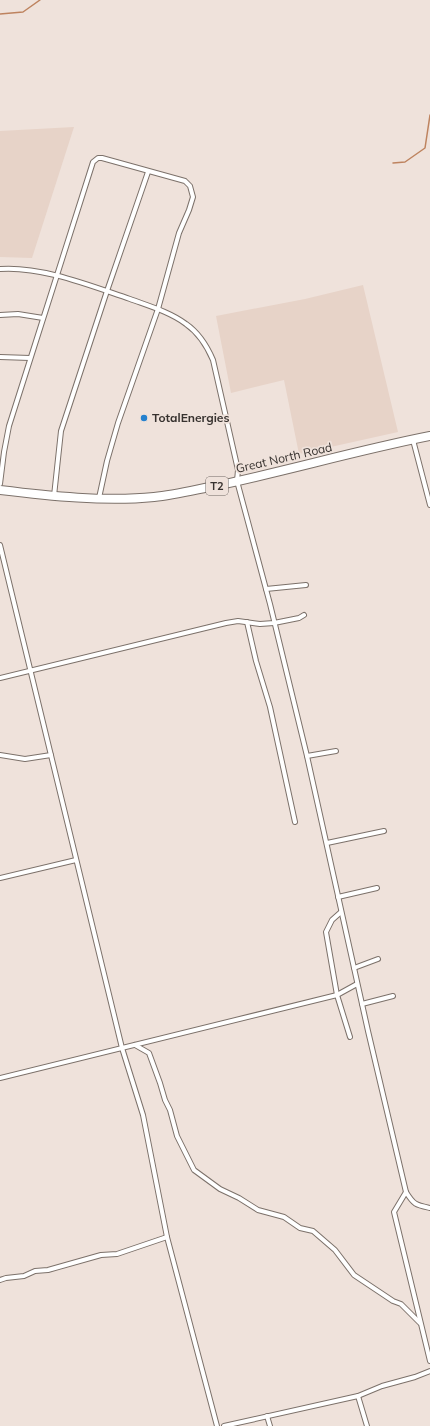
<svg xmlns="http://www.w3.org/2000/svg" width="430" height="1426" font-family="Mulish,sans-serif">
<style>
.built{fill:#e7d3c8}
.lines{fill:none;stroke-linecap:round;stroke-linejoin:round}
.stream{stroke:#be835f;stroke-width:1.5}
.street-casing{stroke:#7c716a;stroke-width:6}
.highway-casing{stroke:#7c716a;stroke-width:10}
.street{stroke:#fff;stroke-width:4}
.highway{stroke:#fff;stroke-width:8}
.poi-dot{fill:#2581ce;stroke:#efe2db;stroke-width:1.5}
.labels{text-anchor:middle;stroke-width:3.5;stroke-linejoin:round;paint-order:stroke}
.shield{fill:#efe2db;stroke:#6e6763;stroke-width:1}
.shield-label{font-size:11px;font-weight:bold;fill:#37322f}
.poi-label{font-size:12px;font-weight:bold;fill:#37322f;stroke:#efe2db;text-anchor:start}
.street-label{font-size:12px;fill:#37322f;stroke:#efe2db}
</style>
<rect width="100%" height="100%" fill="#efe2db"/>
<g class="built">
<path d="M74,127L32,258L0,257V131Z"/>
<path d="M363,285L398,432L299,454L284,380L231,393L216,316L305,299Z"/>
</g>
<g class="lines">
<g class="stream">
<path d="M0,14L23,12L40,0"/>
<path d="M393,163L405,162L425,148L430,115"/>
</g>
<g class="street-casing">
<g id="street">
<path d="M0,269C42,266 91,286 130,299C149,306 170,312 186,324C199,333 207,346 213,360L238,470L237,481L270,604L307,756L368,1031L406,1192C414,1205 416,1205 430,1208"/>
<path d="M0,315L18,314L43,318"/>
<path d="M0,357L30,358"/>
<path d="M413,440L430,505"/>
<path d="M0,484L4,452L9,426L93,162L98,158H102L185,181L190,186L193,197L189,210L179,233L158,309L118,423L107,461L99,498"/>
<path d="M54,496L61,431L107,291L148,172"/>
<path d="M0,545L122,1048L143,1115L167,1237L217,1426"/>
<path d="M266,589L306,585"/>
<path d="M247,622L256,661L270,707L295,822"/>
<path d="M0,678L226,623L238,621L260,624L274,623L299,618L304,615"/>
<path d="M0,755L25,759L51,755"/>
<path d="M307,756L336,751"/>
<path d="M327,843L384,831"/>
<path d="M0,878L76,860"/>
<path d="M338,897L377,888"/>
<path d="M341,912L332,920L326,932L337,995L350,1037"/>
<path d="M354,968L378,959"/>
<path d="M362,1004L393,996"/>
<path d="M135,1045L149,1053L160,1083L165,1100L170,1110L177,1136L194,1170L220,1189L239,1198L258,1210L284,1217L300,1228L313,1231L335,1250L354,1275L393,1301L401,1304L420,1323"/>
<path d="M0,1078L337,995L357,984"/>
<path d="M406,1192L394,1212L430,1361"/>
<path d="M0,1280L6,1278L24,1276L35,1271L48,1270L101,1255L117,1254L167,1237"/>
<path d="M358,1396L367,1426"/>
<path d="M267,1416L270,1426"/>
<path d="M224,1426L358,1396L382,1386L415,1377L430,1371"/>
</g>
</g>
<g class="highway-casing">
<path id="highway" d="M0,490C49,496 106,502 154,497C176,495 198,489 220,485C290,470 359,450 430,436"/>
</g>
<use href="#street" class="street"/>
<use href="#highway" class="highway"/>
</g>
<circle class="poi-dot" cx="144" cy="418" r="4"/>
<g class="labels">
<rect class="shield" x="206" y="477" width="22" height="18" rx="3"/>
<g class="shield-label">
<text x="217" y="490">T2</text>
</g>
<g class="poi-label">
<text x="152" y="422">TotalEnergies</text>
</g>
<g class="street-label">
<text transform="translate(284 458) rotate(-13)" y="4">Great North Road</text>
</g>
</g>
</svg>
